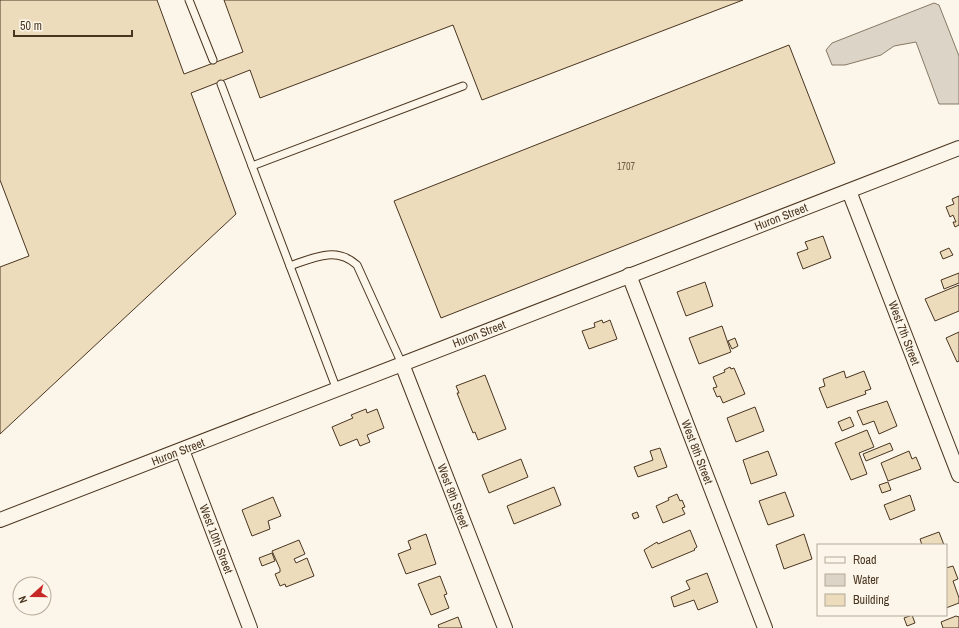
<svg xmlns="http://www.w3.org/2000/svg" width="959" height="628" font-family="'Archivo Narrow',sans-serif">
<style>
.water{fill:#dcd4c6;stroke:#887966}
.building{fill:#ecdcbc;stroke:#4a3520}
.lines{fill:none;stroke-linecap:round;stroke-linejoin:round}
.lane-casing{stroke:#4a3520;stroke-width:9}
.street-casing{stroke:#4a3520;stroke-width:16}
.lane{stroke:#fbf6e9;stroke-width:7}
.street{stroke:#fbf6e9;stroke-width:14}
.labels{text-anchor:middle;stroke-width:3;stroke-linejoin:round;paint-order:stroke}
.number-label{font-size:10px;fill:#725f47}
.street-label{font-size:12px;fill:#4a3520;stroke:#fbf6e9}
</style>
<rect width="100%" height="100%" fill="#fbf6e9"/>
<path class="water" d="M934,3L939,5L959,56V104H939L916,42L894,46L881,55L845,65H832L826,50L832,43Z"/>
<g class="building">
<path d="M0,0H157L184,74L243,52L224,0H743L482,100L453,25L260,98L250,70L191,93L236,214L0,434V267L29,256L0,180Z"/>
<path d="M789,45L835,163L441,318L394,201Z"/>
<path d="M959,196V225L955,227L953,222H956L953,215L950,217L946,207L954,204L952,199Z"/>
<path d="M823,236L831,258L803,269L797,253L808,249L805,242Z"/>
<path d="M949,248L953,255L943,259L940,252Z"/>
<path d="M959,273V283L944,289L941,280Z"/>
<path d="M705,282L713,306L686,316L677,292Z"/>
<path d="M959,285V311L935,321L925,299Z"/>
<path d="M602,320L603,323L610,320L617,339L589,349L582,331L595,327L594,323Z"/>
<path d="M722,326L731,352L699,364L689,338Z"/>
<path d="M959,332V361L957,362L946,338Z"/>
<path d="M735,338L738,346L732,349L728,341Z"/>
<path d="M730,367L731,369L734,368L745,394L723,403L720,396L717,397L713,388L717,387L713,377L725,372L724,370Z"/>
<path d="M844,371L846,378L864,371L871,389L865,391L866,394L827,408L819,388L825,386L823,379Z"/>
<path d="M485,375L506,429L478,440L475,432L473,433L457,393H459L456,386Z"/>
<path d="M887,401L897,426L879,434L874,421L863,425L857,411Z"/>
<path d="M755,407L764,431L736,442L727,418Z"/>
<path d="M366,409L367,413L377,409L384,428L367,435L370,442L360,446L357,439L340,446L332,427L353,418L351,415Z"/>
<path d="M850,417L854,426L842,431L838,422Z"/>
<path d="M867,430L874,447L859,453L867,474L851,480L835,443Z"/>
<path d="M890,443L893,450L866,461L863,454Z"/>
<path d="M660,448L667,467L638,477L634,467L653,460L650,451Z"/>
<path d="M768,451L777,475L751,484L743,460Z"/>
<path d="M909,451L912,459L916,457L921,469L888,481L881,463Z"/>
<path d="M521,459L528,477L489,493L482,475Z"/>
<path d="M888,482L891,490L882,493L879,485Z"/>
<path d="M554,487L561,505L514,524L507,506Z"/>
<path d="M785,492L794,516L768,525L759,501Z"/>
<path d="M677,494L680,501L682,500L685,507L682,508L685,514L663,523L656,506L669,500L668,498Z"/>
<path d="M910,495L915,510L890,520L884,505Z"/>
<path d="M273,497L281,516L268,521L270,529L252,536L242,510Z"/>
<path d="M637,512L639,517L634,519L632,514Z"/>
<path d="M690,530L697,547L694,549L695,550L652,568L644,550L657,542L658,544Z"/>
<path d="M939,532L944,545H922L920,539Z"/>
<path d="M426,534L436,564L406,574L398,554L411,549L408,541Z"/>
<path d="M804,534L812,559L784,569L776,545Z"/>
<path d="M299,540L305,554L294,559L296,563L307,558L314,576L286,587L285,584L280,586L275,574L280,572V569L272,551Z"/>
<path d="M272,553L275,561L262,566L259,558Z"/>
<path d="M953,566L958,579L953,581L959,598V603L946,608V568Z"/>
<path d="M707,573L718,602L698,610L694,600L674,607L671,597L690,589L686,581Z"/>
<path d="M440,576L447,594L444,595L449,608L431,615L418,584Z"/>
<path d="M912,615L915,623L907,626L904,618Z"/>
<path d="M956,616L959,617V628H943L941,622Z"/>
<path d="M458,617L462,628H439L438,625Z"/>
</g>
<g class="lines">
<g class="lane-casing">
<g id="lane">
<path d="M189,0L213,60"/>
<path d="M221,84L252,166"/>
<path d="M290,266C313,258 336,246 357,265L402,364"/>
<path d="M337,390L252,166L463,86"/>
</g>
</g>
<g class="street-casing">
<g id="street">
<path d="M849,191L959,475"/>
<path d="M629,275L765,628"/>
<path d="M402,364L505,628"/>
<path d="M182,450L250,628"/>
<path d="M0,520L959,148"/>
</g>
</g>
<use href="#lane" class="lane"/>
<use href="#street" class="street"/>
</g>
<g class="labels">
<g class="number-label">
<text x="626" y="170">1707</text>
</g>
<g class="street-label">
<text transform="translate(781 217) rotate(-21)" y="4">Huron Street</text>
<text transform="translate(904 333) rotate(69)" y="4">West 7th Street</text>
<text transform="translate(479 334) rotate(-21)" y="4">Huron Street</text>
<text transform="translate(178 452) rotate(-21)" y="4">Huron Street</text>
<text transform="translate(697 452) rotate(69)" y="4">West 8th Street</text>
<text transform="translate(453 496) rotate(69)" y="4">West 9th Street</text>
<text transform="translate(216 539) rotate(69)" y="4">West 10th Street</text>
</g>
</g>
<rect x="817" y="544" width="130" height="72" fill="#fbf6e9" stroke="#b4a999"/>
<rect x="825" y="557" width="20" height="6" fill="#fbf6e9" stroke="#b4a999"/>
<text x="853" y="564" font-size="12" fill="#4a3520">Road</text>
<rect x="825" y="574" width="20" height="12" fill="#dcd4c6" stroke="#b4a999"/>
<text x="853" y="584" font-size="12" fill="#4a3520">Water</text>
<rect x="825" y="594" width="20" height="12" fill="#ecdcbc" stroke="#b4a999"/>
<text x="853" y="604" font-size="12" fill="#4a3520">Building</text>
<g transform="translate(32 596) rotate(249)"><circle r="19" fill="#fbf6e9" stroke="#b4a999"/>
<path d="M0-3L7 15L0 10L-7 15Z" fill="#c62828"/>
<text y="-6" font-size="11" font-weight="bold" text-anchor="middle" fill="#4a3520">N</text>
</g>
<path d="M14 30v6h118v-6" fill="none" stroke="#4a3520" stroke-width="2"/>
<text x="20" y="30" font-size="12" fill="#4a3520" stroke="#fbf6e9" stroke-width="3" paint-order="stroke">50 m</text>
</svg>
